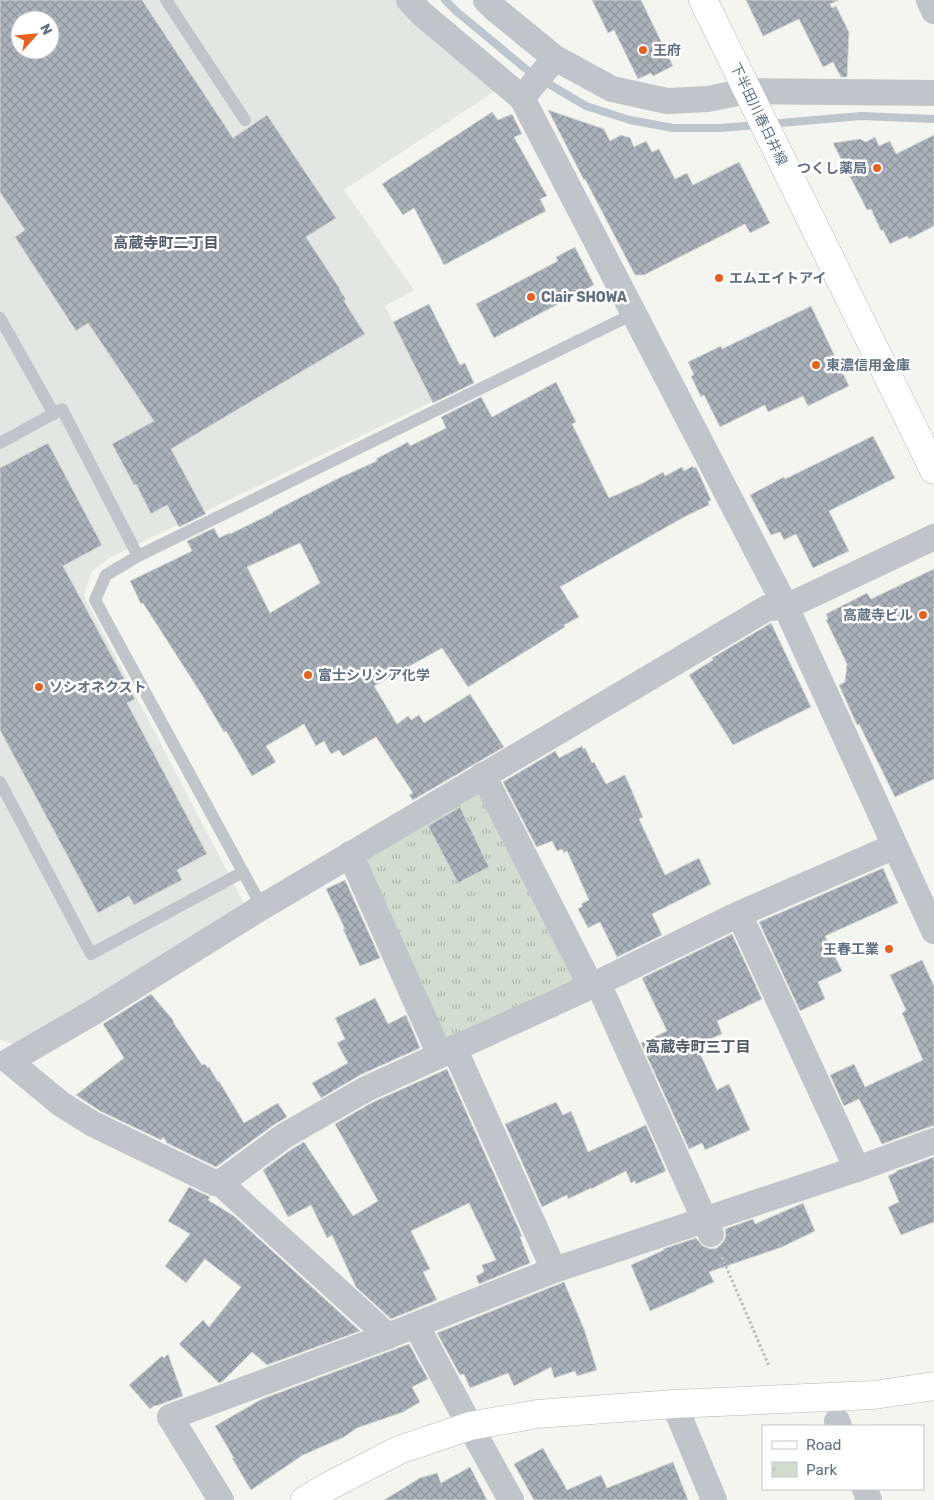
<svg xmlns="http://www.w3.org/2000/svg" width="934" height="1500" font-family="Rubik,'Noto Sans JP',sans-serif">
<style>
.built{fill:#e4e6e3;fill-rule:evenodd}
.park{fill:url(#park-tufts)}
.lines{fill:none;stroke-linecap:round;stroke-linejoin:round}
.stream{stroke:#bcc6cc;stroke-width:8}
.building{fill:url(#building-cross-hatch);stroke:#d5d5d3;fill-rule:evenodd}
.secondary-casing{stroke:#b3b8bd;stroke-width:29}
.path{stroke:#bbbdbf;stroke-width:3;stroke-dasharray:2.5 2.5;stroke-linecap:butt}
.lane{stroke:#c1c4c8;stroke-width:12}
.street{stroke:#c1c4c8;stroke-width:26}
.secondary{stroke:#fff;stroke-width:28}
.poi-dot{fill:#e8601c;stroke:#fff;stroke-width:2}
.labels{text-anchor:middle;stroke-width:5;stroke-linejoin:round;paint-order:stroke}
.poi-label{font-size:14px;font-weight:bold;fill:#627182;stroke:#fff;text-anchor:start}
.street-label{font-size:14px;fill:#627182;stroke:#fff}
.neighbourhood-label{font-size:15px;font-weight:bold;fill:#505b67;stroke:#fff}
</style>
<defs>
<pattern id="park-tufts" width="24" height="20" patternUnits="userSpaceOnUse" patternTransform="scale(1.25)"><rect width="24" height="20" fill="#d4dbd1"/><path d="M3 7l-1-3M5 7V3M7 7l1-3M15 17l-1-3M17 17v-4M19 17l1-3" fill="none" stroke="#afb6af"/></pattern>
<pattern id="building-cross-hatch" width="8" height="8" patternUnits="userSpaceOnUse" patternTransform="scale(1.25)"><rect width="8" height="8" fill="#acb2b9"/><path d="M0 0l8 8M0 8l8-8" fill="none" stroke="#8f959c"/></pattern>
</defs>
<rect width="100%" height="100%" fill="#f4f4f0"/>
<path class="built" d="M0,0H399L501,87L344,190L414,290L385,306L433,401L109,558L91,572L84,596L244,904L17,1046L0,1039ZM20,20H50V50H20Z"/>
<path class="park" d="M484,789L581,979L452,1044L439,1038L365,856Z"/>
<g class="lines">
<g class="stream">
<path d="M445,0L456,11L532,74L586,106L630,120L673,128H720L757,125"/>
<path d="M769,124L861,116L934,119"/>
</g>
</g>
<g class="building">
<path d="M0,0H142L233,138L267,115L336,218L306,237L340,289H339L346,299L344,301L365,334L171,449L206,514L179,527L167,505L151,514L136,484L134,485L112,444L154,421L88,323L76,331L15,237L25,230L0,192ZM20,20H50V50H20Z"/>
<path d="M592,0H641L673,66L653,76L651,73L638,79L614,30L608,33Z"/>
<path d="M746,0H839L830,4L832,8L836,6L849,32L847,77H841L833,62L823,67L799,19L763,36Z"/>
<path d="M548,110L604,129L610,141L621,135L630,138L634,147L646,141L652,152L659,149L675,179L687,173L693,185L739,162L770,223L750,233L745,224L644,275H635L585,179L584,180Z"/>
<path d="M492,112L498,120L512,114L522,134L514,137L547,196L540,199L546,211L444,265L414,208L403,215L382,184Z"/>
<path d="M934,135V226L909,239L907,236L890,244L883,230L881,231L871,209L867,210L833,143L860,139L866,142L875,137L879,146L890,141L896,154Z"/>
<path d="M575,247L594,285L494,338L476,304L558,261L556,257Z"/>
<path d="M429,304L460,365L465,363L474,383L433,403L393,322Z"/>
<path d="M811,306L849,386L808,406L803,396L768,412L765,405L720,427L704,395L701,397L691,376L694,375L688,362L721,346L722,349Z"/>
<path d="M556,382L576,422L572,424L609,498L643,483L663,472L665,476L682,467L684,471L693,466V468L696,467L711,500L708,502L709,505L686,516L560,587L579,617L564,625L565,627L468,687L442,648L374,686L397,724L408,716L411,720L419,715L424,723L470,694L504,747L413,800L409,795L413,793L376,737L343,756L339,750L331,754L324,741L316,746L304,724L266,746L276,762L252,776L226,731L224,732L202,695L143,603L141,604L130,581L192,551L187,541L214,528L219,538L229,533L230,534L273,513L272,512L337,479L377,461L376,459L408,442L410,446L446,428L441,417L481,397L492,417ZM300,543L320,583L270,613L247,567Z"/>
<path d="M873,436L895,478L829,511L849,551L813,568L796,534L784,540L780,532L771,535L750,495L784,477L785,479Z"/>
<path d="M48,443L102,545L63,566L135,699L127,703L207,854L177,870L182,880L134,905L129,896L98,913L0,730V468Z"/>
<path d="M934,569V779L895,797L859,724L857,725L839,685L845,682L847,664L826,620L828,619L826,614L867,593L871,599Z"/>
<path d="M771,623L811,707L733,745L689,675L713,660L712,658Z"/>
<path d="M582,746L583,749L585,748L592,763L594,762L606,784L625,775L643,817L639,819L665,875L699,858L711,884L652,914L662,935L617,957L600,922L588,928L578,909L583,906L581,904L589,900L567,851L564,853L562,849L557,851L552,841L537,847L536,846L503,782L555,751L559,758Z"/>
<path d="M460,807L489,867L458,883L428,826Z"/>
<path d="M883,868L898,903L825,936L842,971L818,982L825,999L800,1011L759,922Z"/>
<path d="M345,880L380,958L360,966L343,929H345L326,889Z"/>
<path d="M732,934L762,999L717,1021L722,1034L696,1045L717,1090L729,1084L750,1130L705,1150L702,1143L689,1149L641,1043L667,1031L642,978Z"/>
<path d="M922,960L934,986V1126L929,1127L882,1144L859,1099L844,1106L830,1075L854,1064L865,1087L923,1060L902,1013L906,1010L890,975Z"/>
<path d="M151,994L174,1021L173,1022L202,1065L205,1064L208,1068L209,1067L218,1082L219,1081L244,1123L278,1103L287,1117L275,1124L216,1167L167,1143L163,1137L161,1140L100,1111L76,1095L124,1058L103,1024Z"/>
<path d="M375,998L388,1024L406,1015L420,1048L360,1075L321,1098L312,1083L348,1063L337,1043L345,1039L335,1018Z"/>
<path d="M447,1069L522,1236L520,1237L530,1263L479,1284L476,1276L484,1272L482,1265L496,1260L469,1203L411,1231L430,1269L423,1272L437,1300L391,1319L356,1287L332,1235L327,1238L311,1205L288,1217L263,1170L292,1149L304,1142L353,1216L378,1201L335,1124L373,1102Z"/>
<path d="M556,1102L563,1115L571,1111L588,1152L646,1125L666,1171L636,1184L635,1181L631,1183L626,1171L591,1189V1188L568,1199L567,1195L542,1207L505,1124Z"/>
<path d="M934,1157V1222L901,1235L888,1207L899,1202L888,1176L897,1172L896,1171Z"/>
<path d="M189,1187L210,1197L208,1200L234,1216L360,1331L267,1365L252,1352L223,1381L219,1383L179,1344L203,1320L209,1327L241,1287L205,1259L186,1283L165,1266L190,1234L168,1221Z"/>
<path d="M803,1203L815,1231L782,1247L709,1272L714,1282L696,1290V1291L650,1311L631,1265L664,1250L663,1249L696,1238L703,1246L710,1249L717,1248L723,1242L726,1236L725,1229L753,1219L755,1224Z"/>
<path d="M564,1282L584,1329L597,1370L577,1376L575,1371L554,1378L551,1367L514,1386L508,1373L470,1388L464,1374L460,1375L437,1333Z"/>
<path d="M409,1344L428,1379L412,1387L420,1402L403,1412L357,1428L344,1437L303,1455L251,1490L232,1458H234L215,1426L262,1399Z"/>
<path d="M168,1354L183,1396L156,1406L155,1405L150,1409L129,1385L162,1356L164,1358Z"/>
<path d="M543,1448L555,1470H556L567,1490L601,1475L607,1488L673,1462L688,1500H534L514,1464Z"/>
<path d="M470,1467L487,1500H384L420,1478L437,1473L441,1483Z"/>
</g>
<g class="lines">
<g class="secondary-casing">
<g id="secondary">
<path d="M703,0L934,470"/>
<path d="M305,1500L327,1487L399,1450L470,1426L537,1414L674,1404L874,1395L934,1386"/>
</g>
</g>
<path class="path" d="M722,1257L769,1366"/>
<g class="lane">
<path d="M166,0L245,120"/>
<path d="M0,318L54,414"/>
<path d="M0,443L62,409L138,556"/>
<path d="M0,782L91,954L243,872"/>
<path d="M262,907L95,600L106,575L138,556L635,313"/>
</g>
<g class="street">
<path d="M409,0L421,13L522,98L786,607L934,931"/>
<path d="M486,0L495,9L555,58L612,89L667,101L708,99L747,91L934,93"/>
<path d="M929,0L934,11"/>
<path d="M522,98L555,58"/>
<path d="M483,775L591,986"/>
<path d="M350,854L440,1055"/>
<path d="M739,914L857,1169"/>
<path d="M598,983L711,1234"/>
<path d="M454,1048L554,1270"/>
<path d="M220,1183L284,1136L366,1089L598,983L739,914L895,846"/>
<path d="M416,1325L470,1426L511,1500"/>
<path d="M388,1336L220,1183H215L93,1124L61,1104L9,1061L92,1013L262,907L767,608L786,607L934,537"/>
<path d="M674,1404L714,1500"/>
<path d="M837,1421L839,1426"/>
<path d="M865,1489L869,1500"/>
<path d="M221,1500L170,1417L388,1336L554,1270L857,1169L934,1141"/>
</g>
<use href="#secondary" class="secondary"/>
</g>
<g class="poi-dot">
<circle cx="643" cy="50" r="5"/>
<circle cx="877" cy="168" r="5"/>
<circle cx="719" cy="278" r="5"/>
<circle cx="531" cy="297" r="5"/>
<circle cx="816" cy="365" r="5"/>
<circle cx="923" cy="615" r="5"/>
<circle cx="308" cy="675" r="5"/>
<circle cx="39" cy="687" r="5"/>
<circle cx="889" cy="949" r="5"/>
</g>
<g class="labels">
<g class="poi-label">
<text x="653" y="55">王府</text>
<text x="867" y="173" text-anchor="end">つくし薬局</text>
<text x="729" y="283">エムエイトアイ</text>
<text x="541" y="302">Clair SHOWA</text>
<text x="826" y="370">東濃信用金庫</text>
<text x="913" y="620" text-anchor="end">高蔵寺ビル</text>
<text x="318" y="680">富士シリシア化学</text>
<text x="49" y="692">ソシオネクスト</text>
<text x="879" y="954" text-anchor="end">王春工業</text>
</g>
<g class="street-label">
<text transform="translate(759 114) rotate(64)" y="5">下半田川春日井線</text>
</g>
<g class="neighbourhood-label">
<text x="166" y="248">高蔵寺町二丁目</text>
<text x="698" y="1052">高蔵寺町三丁目</text>
</g>
</g>
<rect x="762" y="1425" width="162" height="65" fill="#ffffff" stroke="#c0c6cd"/>
<rect x="772" y="1441" width="25" height="8" fill="#ffffff" stroke="#c0c6cd"/>
<text x="806" y="1450" font-size="15" fill="#627182">Road</text>
<rect x="772" y="1462" width="25" height="15" fill="url(#park-tufts)" stroke="#c0c6cd"/>
<text x="806" y="1475" font-size="15" fill="#627182">Park</text>
<g transform="translate(35 35) rotate(63)"><circle r="24" fill="#ffffff" stroke="#c0c6cd"/>
<path d="M0-4L9 19L0 12L-9 19Z" fill="#e8601c"/>
<text y="-8" font-size="14" font-weight="bold" text-anchor="middle" fill="#627182">N</text>
</g>
</svg>
